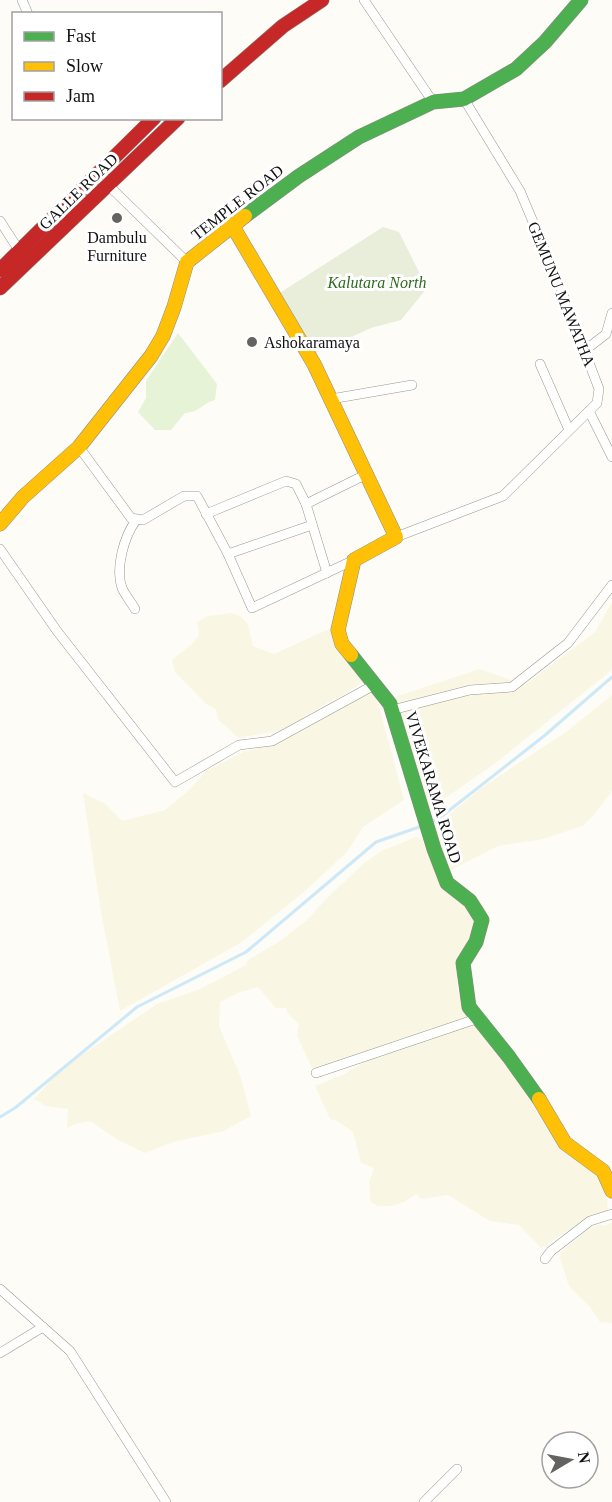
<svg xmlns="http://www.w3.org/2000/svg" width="612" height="1502" font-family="Georgia,serif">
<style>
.farmland{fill:#f9f7e4}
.green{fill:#e7f3d7}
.cemetery{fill:#e9eedb}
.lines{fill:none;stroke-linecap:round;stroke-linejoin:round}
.stream{stroke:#cde8f7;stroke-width:3}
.street-casing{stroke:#979795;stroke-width:10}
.fast-casing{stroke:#8e8d8b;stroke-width:15}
.slow-casing{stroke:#8e8d8b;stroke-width:15}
.jam-casing{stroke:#8e8d8b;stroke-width:15}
.street{stroke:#fffffe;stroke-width:9}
.fast{stroke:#4caf50;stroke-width:14}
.slow{stroke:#ffc107;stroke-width:14}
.jam{stroke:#c62828;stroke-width:14}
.poi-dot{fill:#646362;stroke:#fff;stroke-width:2}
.labels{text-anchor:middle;stroke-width:6;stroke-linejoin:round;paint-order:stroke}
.street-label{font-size:16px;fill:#111;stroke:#fff}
.poi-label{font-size:16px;fill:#111;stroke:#fff}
.park-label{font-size:16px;font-style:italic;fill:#2f6b1f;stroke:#fff}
</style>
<rect width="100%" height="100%" fill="#fdfcf7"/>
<g class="farmland">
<path d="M612,602V670L493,765L428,810L392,698L480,669L525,685L595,632Z"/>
<path d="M232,613L240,616L248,624L253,646L274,654L329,629L337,647L364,681L341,697L334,699L309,714L284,730L238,738L218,719L216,709L206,704L175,672L172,660L193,643L199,635L197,622L208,616Z"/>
<path d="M370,690L378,702L404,800L363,827L347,852L305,891L242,942L120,1011L101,912L83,793L104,803L122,821L165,810L187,792L206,771L244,752L274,743Z"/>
<path d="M612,695V791L593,816L583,826L543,839L498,846L449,871L433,828L481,788L566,732Z"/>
<path d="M416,837L421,838L438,873L476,919L477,931L458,969L457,986L459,995L470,1017L313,1070L297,1036L299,1024L288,1014L286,1008H276L258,987L238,993L220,1002L219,1026L240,1075L251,1116L224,1131L173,1142L145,1153L118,1140L90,1121L75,1124L67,1128L68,1109L46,1106L34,1099L61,1069L157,1004L200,989L246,965V963L250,959L280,941L308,919L327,898L363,864L381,851Z"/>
<path d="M476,1023L522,1081L536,1111L549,1121L595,1168L606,1187L608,1211L575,1227L541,1248L519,1225L490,1221L448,1195L421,1199L416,1194L404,1202L391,1206H378L371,1202L369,1183L374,1168L361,1163L353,1132L337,1121L330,1119L315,1086L343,1075L372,1058Z"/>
<path d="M612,1223V1323L600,1322L590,1307L569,1286L560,1258L561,1252L589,1228L599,1225L604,1226Z"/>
</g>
<path class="green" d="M178,333L217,384L215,400C202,403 201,412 185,413L171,430H155L138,412L146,398V381Z"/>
<path class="cemetery" d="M383,227L399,232L427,288L401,320L371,328L313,354L278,294Z"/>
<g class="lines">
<g class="stream">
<path d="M431,822L442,816L544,736L612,677"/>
<path d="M0,1117L15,1108L137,1007L246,952L376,842L422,826"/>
</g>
<g class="street-casing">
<g id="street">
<path d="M22,0L28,14"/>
<path d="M364,0L433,102"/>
<path d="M106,183L187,262"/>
<path d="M0,221L20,252"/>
<path d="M584,351L606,334L612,313"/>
<path d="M540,364L569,430"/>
<path d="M331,399L412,385"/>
<path d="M589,411L612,457"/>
<path d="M79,447L131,518L143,520L184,496H197L228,554L252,608L354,560"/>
<path d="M306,504L327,573"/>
<path d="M206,514L286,481L296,484L306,504L367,474"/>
<path d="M396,537L503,496L597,403L599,389L560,286L520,191L464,99"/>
<path d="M0,549L57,631L175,782L239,745L272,741L376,684"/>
<path d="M228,554L312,525"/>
<path d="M135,609C131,602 125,595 122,588C115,568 124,537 136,520"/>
<path d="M392,710L470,690L512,687L568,643L612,585"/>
<path d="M316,1073L479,1018"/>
<path d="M545,1259L551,1251L590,1221L612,1214"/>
<path d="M0,1289L70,1351L166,1502"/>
<path d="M0,1353L43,1327"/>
<path d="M424,1502L457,1469"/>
</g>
</g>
<g class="fast-casing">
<g id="fast">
<path d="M245,216L299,176L359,137L433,102L464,99L516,69L545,42L581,0"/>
<path d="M351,655L390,704L434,849L447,883L470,901L482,920L476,942L463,963L469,1007L509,1057L539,1099"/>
</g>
</g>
<g class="slow-casing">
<g id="slow">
<path d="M232,225L314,364L396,537L354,560L338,630L342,644L351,655"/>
<path d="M0,524L23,497L79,447L151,356L163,336L174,307L187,262L245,216"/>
<path d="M539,1099L565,1143L603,1171L612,1191"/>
</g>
</g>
<g class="jam-casing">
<g id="jam">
<path d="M220,81L283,26L322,0"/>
<path d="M0,270L154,118"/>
<path d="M0,288L178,118"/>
</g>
</g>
<use href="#street" class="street"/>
<use href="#fast" class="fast"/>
<use href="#slow" class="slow"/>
<use href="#jam" class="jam"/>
</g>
<g class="poi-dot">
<circle cx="117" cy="218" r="6"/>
<circle cx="252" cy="342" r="6"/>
</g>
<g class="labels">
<g class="street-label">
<text transform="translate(78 191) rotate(-44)" y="6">GALLE ROAD</text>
<text transform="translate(237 202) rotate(-38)" y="6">TEMPLE ROAD</text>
<text transform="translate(562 294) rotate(68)" y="6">GEMUNU MAWATHA</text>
<text transform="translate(434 787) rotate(73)" y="6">VIVEKARAMA ROAD</text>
</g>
<g class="poi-label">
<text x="117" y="243">Dambulu<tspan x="117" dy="18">Furniture</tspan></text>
<text x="264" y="348" text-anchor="start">Ashokaramaya</text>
</g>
<g class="park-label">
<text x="377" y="288">Kalutara North</text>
</g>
</g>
<rect x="12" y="12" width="210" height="108" fill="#ffffff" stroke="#a0a0a0" stroke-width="1.5"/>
<rect x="24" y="32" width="30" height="9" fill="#4caf50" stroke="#a0a0a0" stroke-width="1.5"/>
<text x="66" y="42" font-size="18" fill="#111111">Fast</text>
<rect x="24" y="62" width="30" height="9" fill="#ffc107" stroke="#a0a0a0" stroke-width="1.5"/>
<text x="66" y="72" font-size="18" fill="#111111">Slow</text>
<rect x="24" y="92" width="30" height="9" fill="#c62828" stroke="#a0a0a0" stroke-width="1.5"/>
<text x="66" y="102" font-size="18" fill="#111111">Jam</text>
<g transform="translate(570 1460) rotate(80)"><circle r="28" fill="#ffffff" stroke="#a0a0a0" stroke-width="1.5"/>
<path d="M0-4.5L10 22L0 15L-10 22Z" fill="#646362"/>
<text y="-9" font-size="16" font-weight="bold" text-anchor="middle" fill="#111111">N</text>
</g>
</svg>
